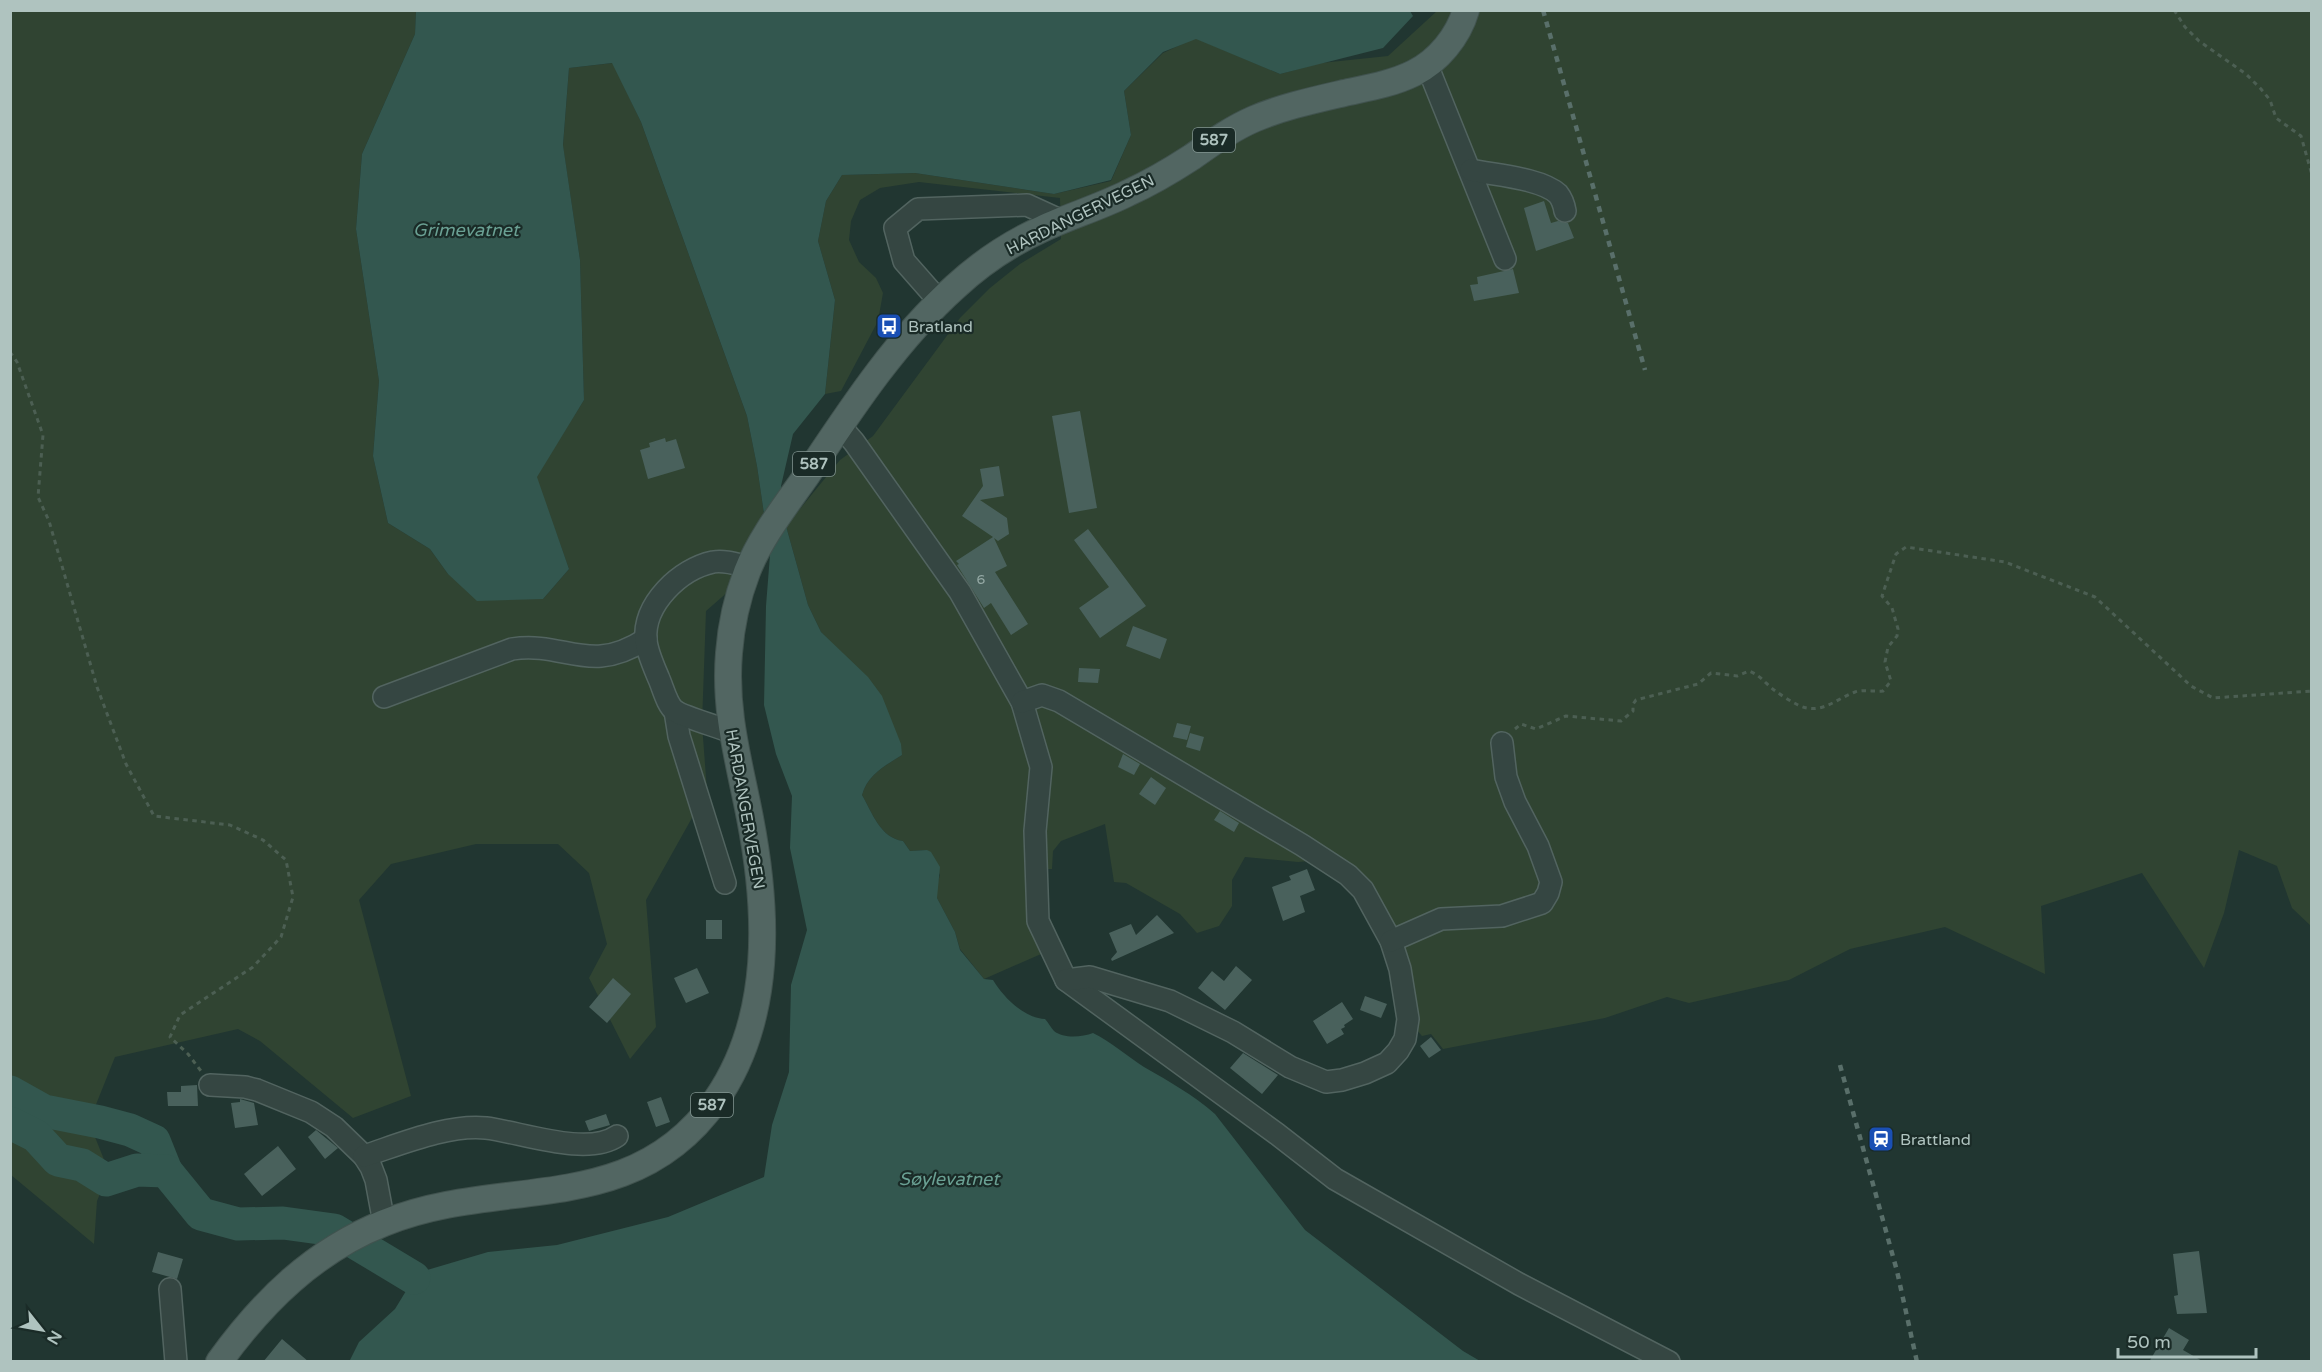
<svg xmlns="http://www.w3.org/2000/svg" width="2322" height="1372" font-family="'Varela Round',sans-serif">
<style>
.green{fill:#304432}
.water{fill:#33574f}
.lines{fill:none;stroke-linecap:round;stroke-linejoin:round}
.river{stroke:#33574f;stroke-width:33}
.building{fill:#49615c}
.minor-casing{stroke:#526460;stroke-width:24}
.major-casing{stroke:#41534f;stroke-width:28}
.path{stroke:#4c5f53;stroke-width:3;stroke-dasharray:4.5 4.5;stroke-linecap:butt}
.minor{stroke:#354642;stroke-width:21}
.major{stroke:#526662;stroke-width:26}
.rail{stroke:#596f6a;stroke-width:4.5;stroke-dasharray:6 6;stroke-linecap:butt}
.labels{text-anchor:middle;stroke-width:4.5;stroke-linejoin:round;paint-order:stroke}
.number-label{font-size:14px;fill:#96aaa6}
.shield{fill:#1a2b27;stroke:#829591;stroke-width:1.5}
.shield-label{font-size:15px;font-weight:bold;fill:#afc3bf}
.street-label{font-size:16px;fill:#afc3bf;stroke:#1a2b27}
.poi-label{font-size:16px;fill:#afc3bf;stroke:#1a2b27;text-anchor:start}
.water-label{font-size:18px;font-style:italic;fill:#6aa093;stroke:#1a2b27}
</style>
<rect width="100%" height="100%" fill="#213631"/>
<g class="green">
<path d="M10,11H416L415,34L362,154L356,229L379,381L373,456L388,523L430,549L448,574L543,599L569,569L536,477L584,400L580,260L563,146L569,68L613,63L641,122L747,416L757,466L770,555L706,611L702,724L707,791L646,900L656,1027L630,1059L589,978L607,944L589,873L558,844H476L391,864L359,900L411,1096L353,1118L260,1041L238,1029L115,1057L89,1122L109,1172L97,1201L94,1244L11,1175Z"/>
<path d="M1437,11H2311V926L2292,908L2277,866L2239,850L2224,913L2204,968L2142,873L2041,906L2045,974L1945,927L1850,949L1789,980L1689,1003L1667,997L1605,1018L1443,1049L1431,1034L1422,1036L1414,1027L1413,995L1333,859L1298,862L1245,857L1232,880V906L1219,926L1197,933L1180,914L1126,883L1114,882L1105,824L1061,841L1053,851L1052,869H1040L1046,917L1057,947L984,979L960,949L955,932L937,898V884L940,875L927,850L910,851L903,841C880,838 872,812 862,795C868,774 885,766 902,755L840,652L821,632L808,605L786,526L840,460L873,436L960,318L990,288L1020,264L1061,239L1060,198L919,182L880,188L860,200L851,221L849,240L859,262L876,278L883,293L878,321L841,391L825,394L835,300L818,241L826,201L842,175L915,173L1054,194L1111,181L1131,135L1124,91L1163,53L1195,38L1280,74L1321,63L1388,56Z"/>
</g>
<path class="water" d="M416,11H1410L1413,16L1383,48L1280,74L1196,39L1163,52L1124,91L1131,135L1111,180L1054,194L915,173L842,175L826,201L818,241L835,300L825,394L793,434L781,486L786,526L808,605L821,632L868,677L882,696L901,744L902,755C885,766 868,774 862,795C872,812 880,838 903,841L910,851L927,850L931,852L940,867L937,898L955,932L960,950L984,979L993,980C1004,998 1024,1018 1045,1019C1048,1022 1051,1028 1054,1031C1064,1039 1082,1037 1093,1033C1111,1042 1127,1056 1144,1067C1170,1082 1192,1094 1215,1114L1305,1230L1463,1351L1480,1361L349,1362L359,1342L395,1309L417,1273L488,1252L557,1245L668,1217L764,1177L772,1125L789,1072L791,985L807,930L790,848L792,796L776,754L764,705L766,606L770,555L757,466L747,416L641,122L612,63L569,68L563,145L580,260L584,400L537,477L569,569L543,599L477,601L448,574L430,549L388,523L373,456L379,381L356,229L362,154L415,34Z"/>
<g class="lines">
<g class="river">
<path d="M10,1092L44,1111L100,1122L130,1130L154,1141L166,1171"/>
<path d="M10,1123L36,1136L58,1160L82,1165L106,1180L137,1170L166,1171L201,1214L238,1224L283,1223L334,1230L414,1278"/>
</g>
</g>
<g class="building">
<path d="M1544,201L1551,223L1558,221L1568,223L1574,238L1536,251L1524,208Z"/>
<path d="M1513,269L1519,293L1474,301L1470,285L1478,284L1477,277Z"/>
<path d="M1080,411L1097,508L1069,513L1052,416Z"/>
<path d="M665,438L666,442L676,439L685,468L648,479L640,450L650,447L649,443Z"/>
<path d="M999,466L1004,496L980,500L1007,518L1009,534L998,541L994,538L1007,566L995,572L1028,624L1011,635L991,603L984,608L957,565L959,564L956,561L993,537L962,516L983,486L980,469Z"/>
<path d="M1088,529L1146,606L1100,638L1079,608L1109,587L1074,540Z"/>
<path d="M1133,626L1167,639L1160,659L1126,646Z"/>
<path d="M1079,668L1100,669L1098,683L1078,682Z"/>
<path d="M1177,723L1191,726L1187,740L1173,737Z"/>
<path d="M1190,733L1204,737L1200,751L1186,747Z"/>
<path d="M1123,754L1140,764L1134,775L1118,767Z"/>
<path d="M1151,777L1166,788L1155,805L1139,794Z"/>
<path d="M1220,811L1239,823L1234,832L1214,820Z"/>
<path d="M1307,869L1315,890L1300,896L1305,912L1283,921L1272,887L1291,880L1289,876Z"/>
<path d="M1157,915L1174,933L1112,961L1111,959L1117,952L1109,933L1131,924L1136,935Z"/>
<rect x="706" y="920" width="16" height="19"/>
<path d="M1236,966L1252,980L1225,1010L1198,988L1212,971L1224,981Z"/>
<path d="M697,968L709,993L686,1003L674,978Z"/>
<path d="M613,978L631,994L607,1023L589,1007Z"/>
<path d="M1365,996L1387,1004L1381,1018L1360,1010Z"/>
<path d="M1342,1002L1353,1019L1344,1025L1345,1027L1341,1029L1344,1034L1327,1044L1313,1021Z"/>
<path d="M1431,1037L1441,1050L1429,1058L1420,1046Z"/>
<path d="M1243,1053L1278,1075L1262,1094L1230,1068Z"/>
<path d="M197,1085L198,1106H168L167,1092H181V1086Z"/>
<path d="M661,1097L670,1122L656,1127L647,1102Z"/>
<path d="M240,1099L254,1103L258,1125L235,1128L231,1103L240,1102Z"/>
<path d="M606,1114L610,1125L589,1131L585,1121Z"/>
<path d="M316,1130L338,1148L325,1159L308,1137Z"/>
<path d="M278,1146L296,1169L262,1196L244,1174Z"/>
<path d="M2199,1251L2207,1313L2177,1314L2174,1296L2178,1295L2173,1254Z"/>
<path d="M158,1252L183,1259L177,1279L152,1272Z"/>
<path d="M2169,1328L2189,1340L2183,1350L2204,1362H2149Z"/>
<path d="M282,1339L309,1362H263Z"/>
</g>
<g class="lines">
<g class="minor-casing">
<g id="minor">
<path d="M1427,65L1505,259"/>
<path d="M1471,170C1493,175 1541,178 1558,194C1562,199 1564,205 1565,211"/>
<path d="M940,302L904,261L895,228L918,209L1027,205L1062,221"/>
<path d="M840,426L854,442L960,592L1022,702L1041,767L1035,831L1038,921L1066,980L1277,1134L1335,1179L1519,1284L1669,1362"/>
<path d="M384,697L512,649C566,641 589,676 646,639"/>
<path d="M1022,702L1042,695L1059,701L1302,845L1348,875L1363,890L1391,941L1400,969L1408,1019L1405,1039L1398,1051L1387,1063L1365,1073L1342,1080L1326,1082L1290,1067L1233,1032L1170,1001L1090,977L1066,980"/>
<path d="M675,711L679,736L725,883"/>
<path d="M731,732C719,727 684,717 675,711C667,705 663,688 659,679C654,667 647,652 646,640C643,604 680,569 713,562C725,560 736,564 748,567"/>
<path d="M1391,941L1441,919L1502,916L1542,903L1548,893L1551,882L1538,846L1515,802L1506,777L1502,743"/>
<path d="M210,1085L245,1087L257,1090L311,1112L334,1127L364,1156L371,1167L376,1180L384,1223"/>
<path d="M364,1156C401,1144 448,1124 486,1128C520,1132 587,1157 617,1136"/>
<path d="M170,1289L176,1362"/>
</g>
</g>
<g class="major-casing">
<path id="major" d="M219,1362C263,1301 314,1251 384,1223C500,1175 632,1220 716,1100C773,1018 768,911 750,818C739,761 724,712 729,653C731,626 737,598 747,572C760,538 786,505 807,475C851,409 896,340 955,287C980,264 1011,243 1042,229C1070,216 1100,207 1128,193C1150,183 1172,170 1192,157C1212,143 1231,129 1254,119C1282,107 1314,100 1344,93C1367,88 1392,84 1414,73C1438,61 1458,37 1466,10"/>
</g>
<g class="path">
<path d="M2174,10L2185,27L2199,41L2246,74L2261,89L2270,100L2276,118L2301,136L2312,175"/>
<path d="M10,352L17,362L43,435L38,497L49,521L97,687L126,764L154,816L230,825L263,840L286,860L293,897L281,937L253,967L180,1015L170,1037L188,1054L201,1071"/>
<path d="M1515,729L1521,724L1536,729L1566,716L1621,721L1633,711V704L1636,700L1698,684L1711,673L1737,676L1749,671C1760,675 1765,683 1774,690C1781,695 1790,701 1798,705C1820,716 1836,699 1855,692C1863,689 1874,692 1883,691L1891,681L1885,662L1888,647L1897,636L1898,629L1892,608L1882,596L1896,554L1906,547L2005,562L2095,597L2191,686L2213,698L2312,691"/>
</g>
<use href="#minor" class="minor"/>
<use href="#major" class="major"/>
<g class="rail">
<path d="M1543,10L1645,370"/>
<path d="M1840,1065L1897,1271L1917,1362"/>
</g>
</g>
<defs>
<g id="bus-square" transform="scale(1.35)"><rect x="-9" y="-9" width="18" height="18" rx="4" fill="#1a4fb4" stroke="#1a2b27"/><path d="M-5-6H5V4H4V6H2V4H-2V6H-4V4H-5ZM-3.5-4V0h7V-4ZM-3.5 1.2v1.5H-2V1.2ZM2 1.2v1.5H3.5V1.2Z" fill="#fff"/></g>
<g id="station-square" transform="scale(1.35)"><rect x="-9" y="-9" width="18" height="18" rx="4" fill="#1a4fb4" stroke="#1a2b27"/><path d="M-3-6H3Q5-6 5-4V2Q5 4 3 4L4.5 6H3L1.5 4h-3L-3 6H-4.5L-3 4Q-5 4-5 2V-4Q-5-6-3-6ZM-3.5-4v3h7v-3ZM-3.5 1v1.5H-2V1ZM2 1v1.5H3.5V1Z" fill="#fff"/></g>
</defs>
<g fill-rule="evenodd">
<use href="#bus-square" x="889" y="326"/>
<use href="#station-square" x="1881" y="1139"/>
</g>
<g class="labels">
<g class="number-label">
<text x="981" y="584">6</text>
</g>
<g class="shield">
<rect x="1193" y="128" width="42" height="24" rx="4.5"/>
<rect x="793" y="452" width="42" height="24" rx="4.5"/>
<rect x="691" y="1093" width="42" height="24" rx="4.5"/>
</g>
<g class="shield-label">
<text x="1214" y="145">587</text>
<text x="814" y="469">587</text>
<text x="712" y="1110">587</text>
</g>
<g class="street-label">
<text transform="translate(1080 214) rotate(-26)" y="6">HARDANGERVEGEN</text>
<text transform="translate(746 809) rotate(80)" y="6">HARDANGERVEGEN</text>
</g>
<g class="poi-label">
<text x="908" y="332">Bratland</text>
<text x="1900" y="1145">Brattland</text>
</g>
<g class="water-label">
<text x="466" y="236">Grimevatnet</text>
<text x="949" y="1185">Søylevatnet</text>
</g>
</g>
<rect width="2322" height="1372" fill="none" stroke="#afc3bf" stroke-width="24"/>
<g transform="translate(42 1330) rotate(121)" stroke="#1a2b27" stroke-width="4.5" paint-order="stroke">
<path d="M0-4.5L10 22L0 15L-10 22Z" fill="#afc3bf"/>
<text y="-9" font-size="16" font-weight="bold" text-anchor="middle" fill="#afc3bf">N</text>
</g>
<path d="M2118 1348v9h138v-9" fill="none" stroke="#afc3bf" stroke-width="3"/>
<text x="2127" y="1348" font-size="18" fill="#afc3bf" stroke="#1a2b27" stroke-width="4.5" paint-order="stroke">50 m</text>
</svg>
